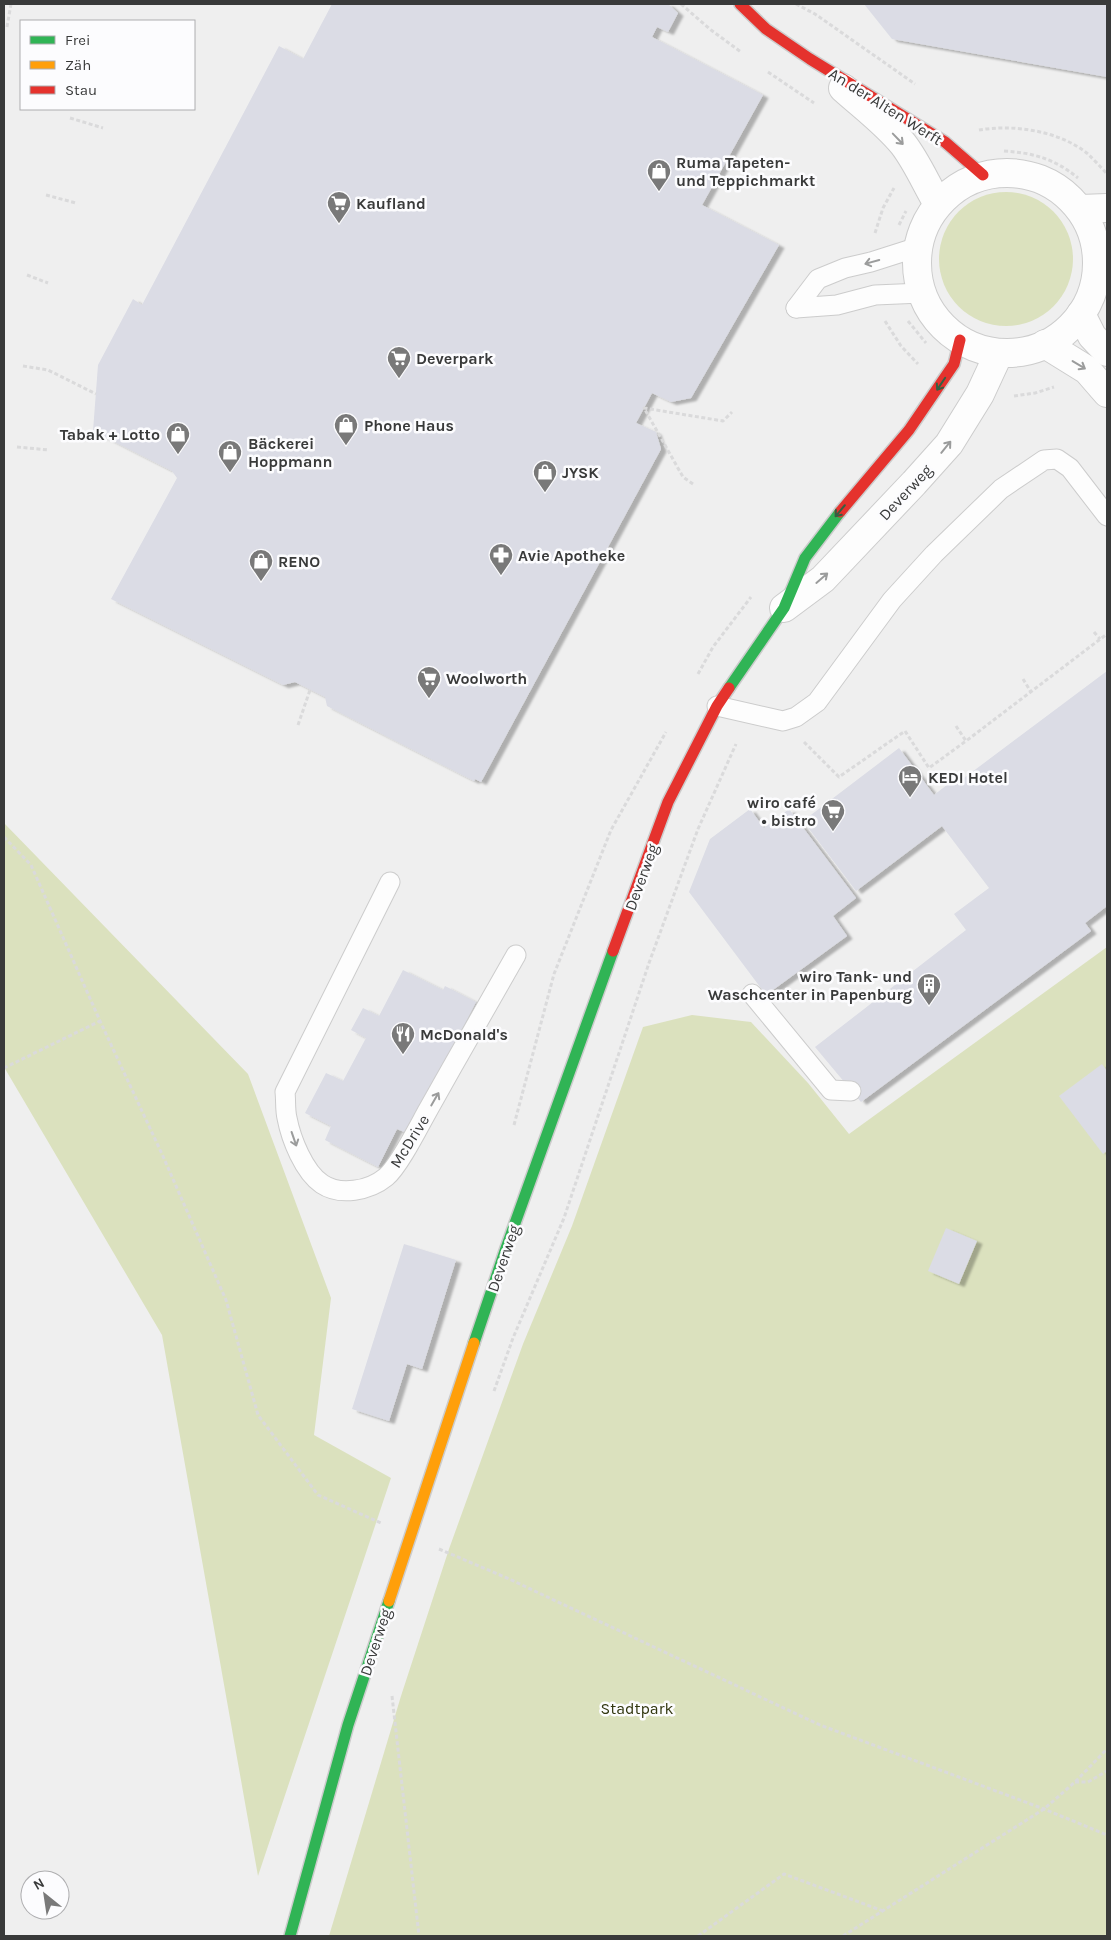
<svg xmlns="http://www.w3.org/2000/svg" width="1111" height="1940" font-family="Karla,sans-serif">
<style>
.green{fill:#dbe1be}
.building{fill:#dbdce5;filter:url(#shadow)}
.lines{fill:none;stroke-linecap:round;stroke-linejoin:round}
.lane-casing{stroke:#ccc;stroke-width:21}
.street-casing{stroke:#ccc;stroke-width:30}
.fast-casing{stroke:#ccc;stroke-width:14}
.slow-casing{stroke:#ccc;stroke-width:14}
.jam-casing{stroke:#ccc;stroke-width:14}
.path{stroke:#dadadb;stroke-width:3;stroke-dasharray:4 2.5;stroke-linecap:butt}
.lane{stroke:#fdfdfd;stroke-width:19}
.street{stroke:#fdfdfd;stroke-width:28}
.fast{stroke:#30b455;stroke-width:11}
.slow{stroke:#ff9f0a;stroke-width:11}
.jam{stroke:#e5322d;stroke-width:11}
.oneway{stroke:#9b9c9c}
.oneway2{stroke:#365f42}
.labels{text-anchor:middle;stroke-width:5;stroke-linejoin:round;paint-order:stroke}
.street-label{font-size:16px;fill:#393a3a;stroke:#fcfcfe}
.poi-label{font-size:16px;font-weight:bold;fill:#393a3a;stroke:#fcfcfe;text-anchor:start}
.park-label{font-size:16px;fill:#31360f;stroke:#fcfcfe}
</style>
<defs>
<filter id="shadow"><feDropShadow dx="5.5" dy="3" stdDeviation="1" flood-color="#0004"/></filter>
</defs>
<rect width="100%" height="100%" fill="#efefef"/>
<g class="green">
<circle cx="1006" cy="259" r="67"/>
<path d="M4,823L248,1074L331,1298L314,1435L391,1478L258,1876L162,1335L4,1067Z"/>
<path d="M1107,947V1936H329L401,1696L449,1549L523,1344L572,1226L643,1027L692,1015L751,1022L808,1083L849,1134Z"/>
</g>
<g class="building">
<path d="M332,4H668L678,13L668,32L657,27L652,37L763,95L702,205L779,245L691,398L671,402L652,393L636,423L656,432L661,449L481,782L475,779L474,781L327,706L325,697L295,682L283,685L111,599L177,478L172,471L93,431L98,365L133,299L142,305L279,46L303,59Z"/>
<path d="M864,4H1107V77L892,39Z"/>
<path d="M1107,671V906L1085,923L1091,931L861,1102L815,1047L966,930L954,914L989,888L942,826L856,891L803,821L899,748L934,795L961,774L964,778Z"/>
<path d="M750,809L764,828L789,809L856,898L833,916L847,936L766,995L689,892L710,839Z"/>
<path d="M403,970L443,990L445,986L476,1002L409,1134L397,1129L378,1167L325,1140L331,1126L305,1113L326,1073L343,1081L366,1038L351,1030L363,1008L379,1016Z"/>
<path d="M1102,1064L1107,1071V1151L1103,1154L1059,1096Z"/>
<path d="M946,1228L977,1241L959,1284L928,1271Z"/>
<path d="M404,1244L456,1260L422,1369L407,1364L389,1421L352,1409Z"/>
</g>
<g class="lines">
<g class="lane-casing">
<g id="lane">
<path d="M796,308L818,279L845,268L871,262L918,247"/>
<path d="M796,308L837,305L875,295L922,293"/>
<path d="M717,706L783,721L796,717L817,702L892,600L934,554L1001,489L1044,460L1057,459L1070,468L1107,516"/>
<path d="M390,882L285,1092C286,1100 285,1110 287,1118C291,1139 304,1172 322,1184C340,1196 369,1191 386,1177C399,1166 419,1126 428,1110C457,1058 487,1006 516,955"/>
<path d="M752,994L831,1090L851,1091"/>
</g>
</g>
<g class="street-casing">
<g id="street">
<path d="M843,88C863,106 886,123 903,144C917,162 926,184 938,204"/>
<circle cx="1007" cy="263" r="90"/>
<path d="M1081,209L1107,208"/>
<path d="M1081,314L1092,336L1107,352"/>
<path d="M1045,344L1087,370L1107,393"/>
<path d="M784,608L823,579L914,483L949,444L980,394L999,353"/>
</g>
</g>
<g class="fast-casing">
<g id="fast">
<path d="M729,688L784,608L805,558L840,512"/>
<path d="M474,1343L505,1251L613,951"/>
<path d="M290,1936L348,1725L389,1601"/>
</g>
</g>
<g class="slow-casing">
<path id="slow" d="M389,1601L474,1343"/>
</g>
<g class="jam-casing">
<g id="jam">
<path d="M740,4L766,29L810,59L945,142L983,175"/>
<path d="M840,512L909,430L954,364L960,340"/>
<path d="M613,951L668,802L717,706L729,688"/>
</g>
</g>
<g class="path">
<path d="M681,4L711,30L741,52"/>
<path d="M796,4L815,14L915,84"/>
<path d="M7,27L11,4"/>
<path d="M768,72L814,103"/>
<path d="M70,118L103,128"/>
<path d="M979,130C1014,124 1060,131 1088,154C1094,160 1101,167 1107,174"/>
<path d="M1004,151C1034,153 1055,159 1078,178"/>
<path d="M46,195L76,203"/>
<path d="M899,225L906,211"/>
<path d="M875,233L883,208L894,188"/>
<path d="M27,275L48,283"/>
<path d="M885,321L901,346L918,364"/>
<path d="M908,321L926,343"/>
<path d="M23,366L48,370L96,394"/>
<path d="M1014,396L1035,393L1054,387"/>
<path d="M17,447L49,450"/>
<path d="M693,484L683,477L644,408L723,421L732,412"/>
<path d="M1094,632L1100,639"/>
<path d="M698,674L713,647L751,597"/>
<path d="M1023,679L1031,692"/>
<path d="M298,725L310,690"/>
<path d="M956,726L966,741L1107,634"/>
<path d="M804,742L839,777L905,731L929,768L966,741"/>
<path d="M4,837L31,865L100,1021L162,1154L226,1300L258,1415L318,1495L381,1523"/>
<path d="M4,1068L100,1021"/>
<path d="M514,1125L554,974L611,830L666,732"/>
<path d="M494,1391L513,1338L564,1218L649,963L698,829L736,744"/>
<path d="M439,1549L507,1578L820,1725L1044,1809L1107,1835"/>
<path d="M392,1696L419,1936"/>
<path d="M1075,1782H1088L1107,1771"/>
<path d="M698,1936L784,1874L883,1911"/>
<path d="M843,1936L1044,1809L1075,1782L1107,1749"/>
</g>
<use href="#lane" class="lane"/>
<use href="#street" class="street"/>
<use href="#fast" class="fast"/>
<use href="#slow" class="slow"/>
<use href="#jam" class="jam"/>
</g>
<defs><path id="oneway-shaft" d="M-6 0H5M1.5-3L5.5 0L1.5 3" fill="none" stroke-width="1.6" stroke-linecap="round" stroke-linejoin="round" transform="scale(1.25)"/></defs>
<g class="oneway">
<use href="#oneway-shaft" transform="translate(898 139) rotate(46)"/>
<use href="#oneway-shaft" transform="translate(872 262) rotate(165)"/>
<use href="#oneway-shaft" transform="translate(1079 365) rotate(31)"/>
<use href="#oneway-shaft" transform="translate(946 447) rotate(-51)"/>
<use href="#oneway-shaft" transform="translate(822 578) rotate(-41)"/>
<use href="#oneway-shaft" transform="translate(435 1099) rotate(-60)"/>
<use href="#oneway-shaft" transform="translate(294 1139) rotate(71)"/>
</g>
<g class="oneway2">
<use href="#oneway-shaft" transform="translate(941 384) rotate(124)"/>
<use href="#oneway-shaft" transform="translate(840 511) rotate(130)"/>
</g>
<defs>
<g id="shop-pin" transform="scale(1.25)"><path d="M0 17L-7.5 6A9.5 9.5 0 1 1 7.5 6Z" fill="#797979" stroke="#fcfcfe"/><path d="M-5-2.5h2.3a2.7 3.5 0 0 1 5.4 0H5L5.5 6h-11ZM-1.5-2.5h3a1.5 2.3 0 0 0-3 0Z" fill="#fff"/></g>
<g id="supermarket-pin" transform="scale(1.25)"><path d="M0 17L-7.5 6A9.5 9.5 0 1 1 7.5 6Z" fill="#797979" stroke="#fcfcfe"/><path d="M-6-5.5h2.5l.6 2H6L4.5 2H-2.5L-4.4-4H-6ZM-1.5 3.2a1.3 1.3 0 1 0 .1 0ZM3 3.2a1.3 1.3 0 1 0 .1 0Z" fill="#fff"/></g>
<g id="pharmacy-pin" transform="scale(1.25)"><path d="M0 17L-7.5 6A9.5 9.5 0 1 1 7.5 6Z" fill="#797979" stroke="#fcfcfe"/><path d="M-2-6h4v4h4v4h-4v4h-4v-4h-4v-4h4Z" fill="#fff"/></g>
<g id="hotel-pin" transform="scale(1.25)"><path d="M0 17L-7.5 6A9.5 9.5 0 1 1 7.5 6Z" fill="#797979" stroke="#fcfcfe"/><path d="M-6-4.5h1.5V1H6V5H4.5V3h-9V5H-6ZM-4 0a1.8 1.8 0 1 1 3.6 0ZM.5 0V-2.5h3Q6-2.5 6 0Z" fill="#fff"/></g>
<g id="building-pin" transform="scale(1.25)"><path d="M0 17L-7.5 6A9.5 9.5 0 1 1 7.5 6Z" fill="#797979" stroke="#fcfcfe"/><path d="M-4-6H4V6H1V3H-1V6H-4ZM-2.5-4.3h1.7v1.8h-1.7ZM.8-4.3h1.7v1.8H.8ZM-2.5-1h1.7V.8h-1.7ZM.8-1h1.7V.8H.8Z" fill="#fff"/></g>
<g id="restaurant-pin" transform="scale(1.25)"><path d="M0 17L-7.5 6A9.5 9.5 0 1 1 7.5 6Z" fill="#797979" stroke="#fcfcfe"/><path d="M-5-6h1v4h1v-4h1v4h1v-4h1v5L-1.5 .5V6h-2V.5L-5-1ZM5-6V6H3V1.5H1.5Q1.5-4 5-6Z" fill="#fff"/></g>
</defs>
<g fill-rule="evenodd">
<use href="#shop-pin" x="659" y="171"/>
<use href="#supermarket-pin" x="339" y="203"/>
<use href="#supermarket-pin" x="399" y="358"/>
<use href="#shop-pin" x="346" y="425"/>
<use href="#shop-pin" x="178" y="434"/>
<use href="#shop-pin" x="230" y="452"/>
<use href="#shop-pin" x="545" y="472"/>
<use href="#pharmacy-pin" x="501" y="555"/>
<use href="#shop-pin" x="261" y="561"/>
<use href="#supermarket-pin" x="429" y="678"/>
<use href="#hotel-pin" x="910" y="777"/>
<use href="#supermarket-pin" x="833" y="811"/>
<use href="#building-pin" x="929" y="985"/>
<use href="#restaurant-pin" x="403" y="1034"/>
</g>
<g class="labels">
<g class="street-label">
<text transform="translate(886 106) rotate(32)" y="6">An der Alten Werft</text>
<text transform="translate(905 492) rotate(-47)" y="6">Deverweg</text>
<text transform="translate(641 877) rotate(-70)" y="6">Deverweg</text>
<text transform="translate(409 1141) rotate(-58)" y="6">McDrive</text>
<text transform="translate(503 1258) rotate(-71)" y="6">Deverweg</text>
<text transform="translate(375 1642) rotate(-72)" y="6">Deverweg</text>
</g>
<g class="poi-label">
<text x="676" y="168">Ruma Tapeten-<tspan x="676" dy="18">und Teppichmarkt</tspan></text>
<text x="356" y="209">Kaufland</text>
<text x="416" y="364">Deverpark</text>
<text x="364" y="431">Phone Haus</text>
<text x="160" y="440" text-anchor="end">Tabak + Lotto</text>
<text x="248" y="449">Bäckerei<tspan x="248" dy="18">Hoppmann</tspan></text>
<text x="562" y="478">JYSK</text>
<text x="518" y="561">Avie Apotheke</text>
<text x="278" y="567">RENO</text>
<text x="446" y="684">Woolworth</text>
<text x="928" y="783">KEDI Hotel</text>
<text x="816" y="808" text-anchor="end">wiro café<tspan x="816" dy="18">• bistro</tspan></text>
<text x="912" y="982" text-anchor="end">wiro Tank- und<tspan x="912" dy="18">Waschcenter in Papenburg</tspan></text>
<text x="420" y="1040">McDonald's</text>
</g>
<g class="park-label">
<text x="637" y="1714">Stadtpark</text>
</g>
</g>
<rect width="1111" height="1940" fill="none" stroke="#393a3a" stroke-width="10"/>
<rect x="20" y="20" width="175" height="90" fill="#fcfcfe" stroke="#aeaeb0"/>
<rect x="30" y="36" width="25" height="8" fill="#30b455" stroke="#aeaeb0"/>
<text x="65" y="45" font-size="15" fill="#393a3a">Frei</text>
<rect x="30" y="61" width="25" height="8" fill="#ff9f0a" stroke="#aeaeb0"/>
<text x="65" y="70" font-size="15" fill="#393a3a">Zäh</text>
<rect x="30" y="86" width="25" height="8" fill="#e5322d" stroke="#aeaeb0"/>
<text x="65" y="95" font-size="15" fill="#393a3a">Stau</text>
<g transform="translate(45 1895) rotate(330)"><circle r="24" fill="#fcfcfe" stroke="#aeaeb0"/>
<path d="M0-4L9 19L0 12L-9 19Z" fill="#797979"/>
<text y="-8" font-size="14" font-weight="bold" text-anchor="middle" fill="#393a3a">N</text>
</g>
</svg>
